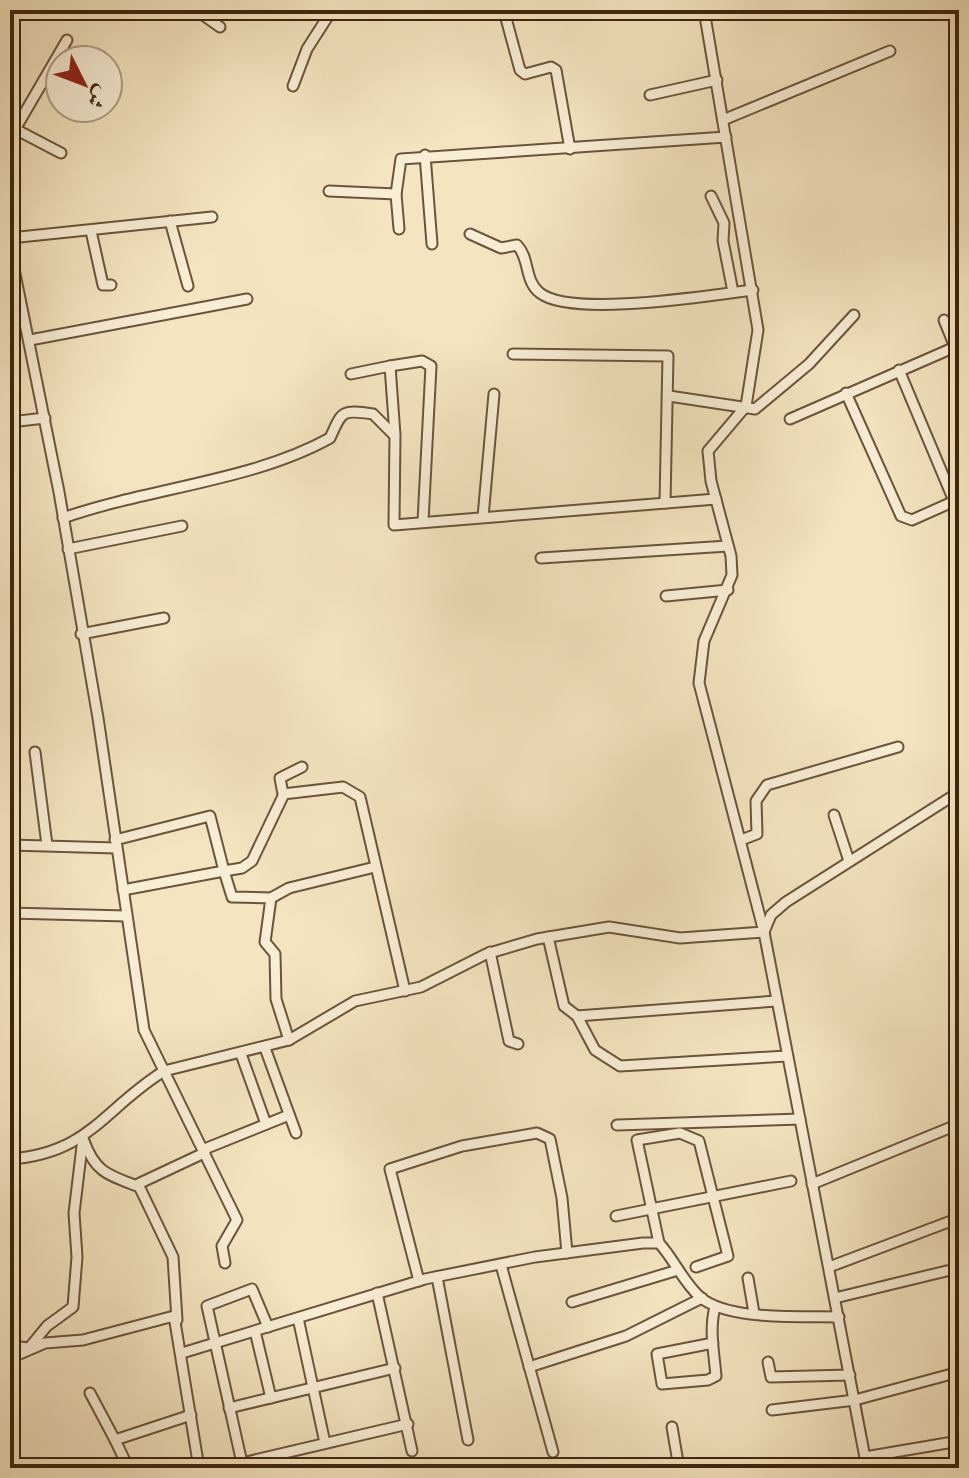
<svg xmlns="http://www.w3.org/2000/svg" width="969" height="1478" font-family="'IM FELL Great Primer',Amiri,serif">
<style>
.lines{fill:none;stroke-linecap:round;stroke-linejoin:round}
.minor-casing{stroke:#6c543a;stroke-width:13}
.minor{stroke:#f8eed6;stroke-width:9}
</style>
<rect width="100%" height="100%" fill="#f4e5c0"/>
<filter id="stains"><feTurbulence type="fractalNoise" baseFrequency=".0025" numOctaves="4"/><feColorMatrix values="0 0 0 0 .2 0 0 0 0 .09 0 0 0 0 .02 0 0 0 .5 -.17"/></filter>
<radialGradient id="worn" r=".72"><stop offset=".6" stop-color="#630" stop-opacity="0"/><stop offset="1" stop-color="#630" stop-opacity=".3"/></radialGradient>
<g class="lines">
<g class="minor-casing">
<g id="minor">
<path d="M196,10L220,27"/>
<path d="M504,11L520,70L525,74L551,67L556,70L570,149"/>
<path d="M293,86L307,49L332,10"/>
<path d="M650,95L717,80"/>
<path d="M723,120L890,51"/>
<path d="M15,129L61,153"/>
<path d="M10,138L67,40"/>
<path d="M425,155L432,244"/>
<path d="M329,191L396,194"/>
<path d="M711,196L724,223L723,241L733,292"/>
<path d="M170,221L188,286"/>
<path d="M399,229L396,194L401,159L726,137"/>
<path d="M91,231L103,285H111"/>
<path d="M470,234L501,248L517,245C530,258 524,281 540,293C572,318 711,295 753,290"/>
<path d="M10,238L212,217"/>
<path d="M10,249L59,492L98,718L144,1030L164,1071C103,1109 90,1153 10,1159"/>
<path d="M30,340L247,299"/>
<path d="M513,354L668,356L665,503"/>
<path d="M390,366L422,361L431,366L423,522"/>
<path d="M899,370L954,501"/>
<path d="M351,374L390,366L395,435L394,525L716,499"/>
<path d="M846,393L901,516L912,520L959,499"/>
<path d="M669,396L755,409L809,364L854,315"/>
<path d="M790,419L955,347L944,320"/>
<path d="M10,422L45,418"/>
<path d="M483,517L494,394"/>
<path d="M63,518C148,488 253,481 330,438C342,412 340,409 373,414L394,435"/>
<path d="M68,549L182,526"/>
<path d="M541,558L728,546"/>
<path d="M666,596L728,590"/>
<path d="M81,634L164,618"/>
<path d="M35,752L47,845"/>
<path d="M302,767L280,778L283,794L343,787L360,797L405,991"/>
<path d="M834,815L849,861"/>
<path d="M115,840L210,816L224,871L242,868L252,861L284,794"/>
<path d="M741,840L757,834L756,801L767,785L898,747"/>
<path d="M10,845L116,848"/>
<path d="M123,890L224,871L232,897L271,898L265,942L275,954L276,999L289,1040"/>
<path d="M271,898L289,888L375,867"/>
<path d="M10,913L126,916"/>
<path d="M548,937L564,1006L577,1016L776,1001"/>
<path d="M490,952L509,1041L518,1044"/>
<path d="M577,1016L595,1050L620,1066L787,1056"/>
<path d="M265,1048L296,1133"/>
<path d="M241,1054L266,1124"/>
<path d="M617,1125L800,1119"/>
<path d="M84,1141C95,1172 108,1175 137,1186"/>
<path d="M812,1184L959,1124"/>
<path d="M616,1216L791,1181"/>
<path d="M659,1243L637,1140L680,1133L699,1141L728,1256L696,1267"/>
<path d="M225,1263L222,1246L237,1220L164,1071L289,1040L355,1001L421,987L486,954L537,939L609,927L680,938L764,932L699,683L704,641L732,575L731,556L711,481L708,451L746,406L758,330L704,10"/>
<path d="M501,1265L553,1452"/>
<path d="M829,1267L959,1218"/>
<path d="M437,1277L468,1440"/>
<path d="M748,1278L754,1313"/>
<path d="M419,1281L390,1169L462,1146L537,1133L550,1139L562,1198L567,1253"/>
<path d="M377,1293L412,1451"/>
<path d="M835,1298L959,1268"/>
<path d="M572,1302L678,1270"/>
<path d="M298,1318L325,1443"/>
<path d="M177,1320L173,1257L138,1184L204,1153L207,1148L289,1115"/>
<path d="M255,1331L271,1398"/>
<path d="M713,1343L657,1354L662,1384L708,1380L716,1376C714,1353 709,1329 715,1307"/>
<path d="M10,1346L29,1348L47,1326L73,1307L77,1257L74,1213L83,1138"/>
<path d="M182,1353L425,1279L535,1257L643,1243H659C674,1259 683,1282 700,1297C728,1321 802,1316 839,1317"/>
<path d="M10,1358L45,1343L83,1340L174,1316L199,1468"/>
<path d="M768,1362L771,1377L850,1375"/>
<path d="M529,1367L626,1336L702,1298"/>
<path d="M90,1393L115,1440L191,1415"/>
<path d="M229,1408L395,1368"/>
<path d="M772,1410L855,1400L959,1372"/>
<path d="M672,1427L679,1468"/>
<path d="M115,1440L126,1463"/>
<path d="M865,1457L959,1441"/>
<path d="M242,1463L207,1306L252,1289L268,1327"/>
<path d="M221,1468L408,1424"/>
<path d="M867,1468L764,932L771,915L786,902L959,792"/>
</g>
</g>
<use href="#minor" class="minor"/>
</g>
<rect width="969" height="1478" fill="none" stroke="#f4e5c0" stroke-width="40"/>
<rect x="12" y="12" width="945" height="1454" fill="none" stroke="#3e240e" stroke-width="4"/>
<rect x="20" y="20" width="929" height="1438" fill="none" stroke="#3e240e" stroke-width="2"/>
<g transform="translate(84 84) rotate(132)"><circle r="38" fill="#f8eed6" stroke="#ae9d86" stroke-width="2"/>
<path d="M0-6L14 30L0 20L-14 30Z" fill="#8f2418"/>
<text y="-12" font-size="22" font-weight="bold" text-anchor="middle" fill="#3e240e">ش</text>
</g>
<rect width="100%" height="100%" filter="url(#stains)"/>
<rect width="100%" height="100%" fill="url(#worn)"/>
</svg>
